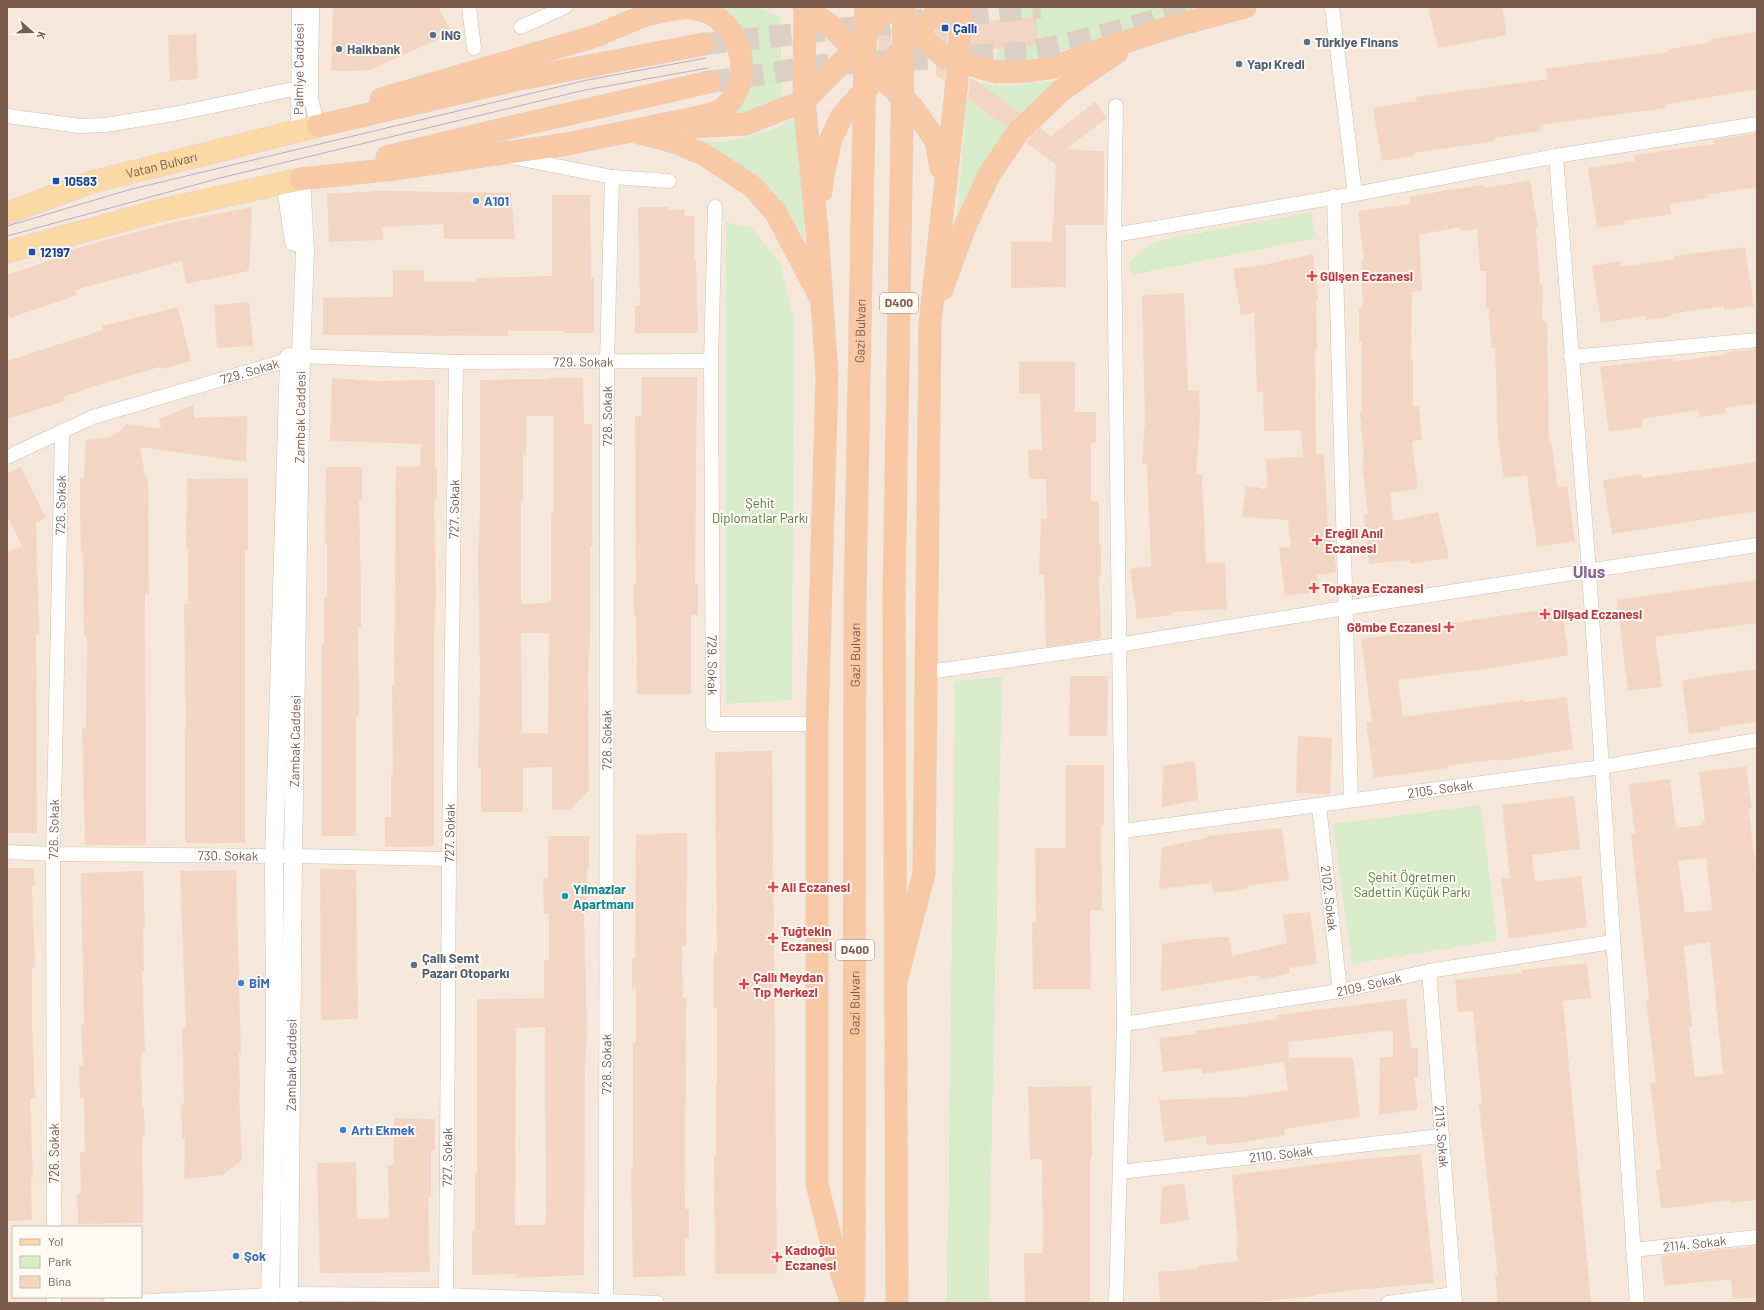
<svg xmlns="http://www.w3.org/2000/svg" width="1764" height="1310" font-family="Barlow,sans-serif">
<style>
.residential{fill:#f5e8da;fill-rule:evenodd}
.green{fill:#d8ecc9}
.building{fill:#f3d5c3;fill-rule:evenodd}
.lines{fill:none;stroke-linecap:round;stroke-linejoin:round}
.trunk-tunnel{stroke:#dcd0c4;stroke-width:22;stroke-dasharray:22 11;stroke-linecap:butt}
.minor-casing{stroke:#d1beb0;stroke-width:15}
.tertiary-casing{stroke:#d1beb0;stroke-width:19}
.primary-casing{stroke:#dad1cd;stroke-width:23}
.trunk-casing{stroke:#dad1cd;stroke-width:23}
.minor{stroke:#fff;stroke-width:14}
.tertiary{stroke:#fff;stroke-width:18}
.primary{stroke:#fbd9a5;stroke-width:22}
.trunk{stroke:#f9c8a4;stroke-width:22}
.tram{stroke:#b9a8c9;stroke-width:1}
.trunk-bridge-casing{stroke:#dad1cd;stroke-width:23;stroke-linecap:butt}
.trunk-bridge{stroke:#f9c8a4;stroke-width:22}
.transit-dot{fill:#1a4fb4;stroke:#fffaf3;stroke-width:1.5}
.service-dot{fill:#5c6f8a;stroke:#fffaf3;stroke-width:1.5}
.shop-dot{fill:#3f7fe0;stroke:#fffaf3;stroke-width:1.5}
.health-dot{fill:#e0444e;stroke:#fffaf3;stroke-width:1.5}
.culture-dot{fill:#0f9aa8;stroke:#fffaf3;stroke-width:1.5}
.labels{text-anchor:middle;stroke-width:4;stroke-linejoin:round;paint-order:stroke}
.shield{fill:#fffaf3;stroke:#a28b7f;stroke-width:1}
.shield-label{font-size:12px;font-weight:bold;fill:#7a5c4d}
.transit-label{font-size:13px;font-weight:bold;fill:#164399;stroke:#fffaf3;text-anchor:start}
.service-label{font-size:13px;font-weight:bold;fill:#4e5e75;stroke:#fffaf3;text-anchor:start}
.street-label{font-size:13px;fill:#7a5c4d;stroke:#fffaf3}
.shop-label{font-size:13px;font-weight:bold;fill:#366cbe;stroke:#fffaf3;text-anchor:start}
.health-label{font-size:13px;font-weight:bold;fill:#be3a42;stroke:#fffaf3;text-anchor:start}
.park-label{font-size:13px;fill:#537a41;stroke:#fffaf3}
.culture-label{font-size:13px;font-weight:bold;fill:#0d838f;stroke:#fffaf3;text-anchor:start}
.district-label{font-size:17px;font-weight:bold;fill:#846695;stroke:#fffaf3}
</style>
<rect width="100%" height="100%" fill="#fdf6ec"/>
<path class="residential" d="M7,7H1757V1303H7ZM13,1227H141V1297H13Z"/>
<g class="green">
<path d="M721,7H757L780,17L782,101L767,108L728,116L749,58L745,33L740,25Z"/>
<path d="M998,7H1198L1202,11L1020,62L996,61L1001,30Z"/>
<path d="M1061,79L991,154L957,213L967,99L974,82C1006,89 1029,85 1061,79Z"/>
<path d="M792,119L799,124L805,240L785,209L696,143C734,140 758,139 792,119Z"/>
<path d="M1311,212L1316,238L1132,275L1129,263L1149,245L1162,240Z"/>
<path d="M726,222L752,228L780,264L794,320L792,700L726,704Z"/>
<path d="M1002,677L988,1303H947L955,681Z"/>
<path d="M1481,805L1497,940L1352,964L1333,824Z"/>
</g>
<g class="building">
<path d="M333,7H438L452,33L370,70L331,71Z"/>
<path d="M1428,7H1502L1507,35L1438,48Z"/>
<path d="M1036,17L1038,45L972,51L973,22Z"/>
<path d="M943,24H948L947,43L935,32Z"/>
<path d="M891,28V42L879,56L878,39L886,29Z"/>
<path d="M1757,32V89L1665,105L1666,108L1540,125L1541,131L1495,138V141L1414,153L1415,156L1382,161L1373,108L1417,101L1416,97L1547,79L1545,69L1668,52V49L1711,42L1710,39Z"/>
<path d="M196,34L198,79L170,81L168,35Z"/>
<path d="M936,66L946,70L944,81L936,75Z"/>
<path d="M970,78L974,79L1020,113L1006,127L968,99Z"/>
<path d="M1095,102L1107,118L1066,149L1104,151V225H1066V287L1011,288V242H1052L1056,165L1026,142L1040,128L1051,136Z"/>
<path d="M1757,133V187L1707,195L1708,198L1670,204L1671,214L1624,221L1625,224L1597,228L1588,168L1635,161L1634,155L1714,144L1713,140Z"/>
<path d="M1530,180L1538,227L1536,228L1540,285H1543L1542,321H1547L1549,442L1551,441L1558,487L1567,486L1575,541L1537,547L1527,475L1504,478L1498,439L1495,348H1491L1489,309H1486V271H1480L1477,229L1461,231L1460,227L1419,235L1422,291L1412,292L1411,359H1413V407L1419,406L1422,440L1412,441L1418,489L1390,493L1393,521L1438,512L1449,558L1410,564L1409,560L1369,564L1364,515L1368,514L1362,462H1364L1360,411H1362V342H1359V308H1363L1361,260H1364L1358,211L1410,204L1409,197L1442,191L1484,185L1485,188Z"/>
<path d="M380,191L511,193L515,239H444L443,224L382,227L383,240L329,242L327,194Z"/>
<path d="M552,195H590L591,278H594V333H564V331H508V336L323,335V298L393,297V270H424V282H476V278L552,276Z"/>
<path d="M252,207L249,271L186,284L182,261L75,290L77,295L10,318L7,309V275L71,253L70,250L170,223Z"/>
<path d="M638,207H669L668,210H685L684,216H694V261H696L698,333H635V306L640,305Z"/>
<path d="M1745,247L1754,306L1724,310V306L1671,314L1672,316L1646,320V316L1601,323L1592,266L1620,261L1621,267L1675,259L1674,256Z"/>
<path d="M1313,254L1318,299H1316L1317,350H1315L1316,454H1324L1328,528L1333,527L1336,572L1317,575L1319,591L1285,596L1279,548L1291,547L1288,520L1242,517L1246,486L1267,489L1266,459L1303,457L1301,430L1264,431L1263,392H1257L1254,313L1241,315L1233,269L1268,264Z"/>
<path d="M1184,293L1188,391L1199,390L1200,419L1196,474H1202L1206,563L1225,562L1227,609L1172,612V615L1137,619L1130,569L1151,566L1147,464H1142L1145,421L1142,295Z"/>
<path d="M249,302L253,346L217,348L214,305Z"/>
<path d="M178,307L191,361L161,369L160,367L104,383L63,397L65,401L7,419V361L103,330L102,326Z"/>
<path d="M1757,349V403L1725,408L1726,413L1699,417L1698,410L1642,419L1643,427L1609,432L1600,367L1672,358V362L1727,354L1726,352Z"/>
<path d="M1019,362H1075V412H1096V443H1091V501H1099V545H1101V575H1099L1101,639L1046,647L1044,575H1039L1041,519H1047L1046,479H1029L1028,450H1042L1040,394H1019Z"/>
<path d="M642,377H697L695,584H698V615H691V694H637L636,615H634V584H636L635,416H642Z"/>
<path d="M332,378L376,381L435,380V468H437V499H434L436,589L434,632V846L385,847V817H391V774H393L392,686H394L396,467L420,466L421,444L330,441Z"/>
<path d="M548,378H583L584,424H592V546H590V635L588,677L589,790L569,810H552V767L523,768V812H481V768H478L480,677L478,556L480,514V380L548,379ZM526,416H554V513H551V601H548V603L521,604V501H523V455H526ZM521,633H548L549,636L548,733H522Z"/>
<path d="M193,405L194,418L247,416L246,462L140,447L145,477H148L149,594H145L146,845H85L82,728H86L87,637H84L83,553H81L80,511V478H84L86,440L110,437L120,431L126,424L161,429L159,419Z"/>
<path d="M1757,462V511L1612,534L1603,480L1641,474L1642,478Z"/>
<path d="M21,467L46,518L36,523L39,634H36L37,833H7V552L22,546L7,515V474Z"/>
<path d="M326,467H362V501H359L361,588V627H358L359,717H356V836H322V643H324V598H327V544H325Z"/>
<path d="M248,478V550H245V843H185V730H186L184,604H188V550H186L187,479Z"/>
<path d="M1757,580V623L1655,637L1662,687L1628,691L1617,600Z"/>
<path d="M1562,607L1568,655L1484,669L1398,680L1403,717L1524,700V702L1567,697L1573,749L1500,761L1499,759L1447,766V768L1374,778L1366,722H1372L1361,639L1405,633L1404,630Z"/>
<path d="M1757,669V722L1720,727V730L1689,734L1682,680Z"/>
<path d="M1070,676H1108L1107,736H1069Z"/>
<path d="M1298,736L1332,738L1330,794L1296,793Z"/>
<path d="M772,751L777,1274H715L714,1156H716V1084H717V1008H714V953L717,952L715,752Z"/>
<path d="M1195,761L1198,800L1162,807L1163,766Z"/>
<path d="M1066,765H1104V825H1101L1102,910H1090L1091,989H1033L1032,923H1036L1035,848H1066Z"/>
<path d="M1746,766L1752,808H1749L1757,883V1200L1731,1203V1200L1661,1209L1656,1170L1661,1169L1650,1083L1656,1082L1646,999H1649L1631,834L1635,833L1629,784L1670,779L1676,828L1703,825L1702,822H1705L1699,772ZM1706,858L1712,910L1685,913L1678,861ZM1710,942L1723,1074L1695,1077L1689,1027H1692L1684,946Z"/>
<path d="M1574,796L1580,849L1532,855L1535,882L1581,876L1587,927L1509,939L1501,879L1510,878L1502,805Z"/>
<path d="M1282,828L1289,880L1247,886V889L1213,893L1212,883L1159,889L1162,847L1207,838V836Z"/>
<path d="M687,833L686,946H682L683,998H686L685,1209H689V1238H685V1276L633,1277L631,1167H633V1042H636V988L632,989V958H635L636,835Z"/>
<path d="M548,836H589V869H587L588,913H584L587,1029L585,1070L584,1275L516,1278V1274L472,1275V1231H475V1174H477V999L544,998V960H549V914H544L543,878H548ZM545,1027L546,1225H515L516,1028Z"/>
<path d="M7,868H34L35,886H32L35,968H32V1022L35,1098H30L33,1178H31L32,1220L7,1221Z"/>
<path d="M320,869H356L358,1019L321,1020Z"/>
<path d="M236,870L241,1053H239L240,1093H239L242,1160L223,1175L184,1179L185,1138H182L181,1104H184L182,1027H186L180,871Z"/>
<path d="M143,871L145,928H143L144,971H142L145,1052H141L142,1109H144L145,1135H142L143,1223L78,1224L77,1194H81L80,1152H85L84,1098H80L79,1066H83L81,1025H84L81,873Z"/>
<path d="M1310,912L1317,964L1289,968L1290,973L1260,980L1259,975L1161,991L1162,944L1192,939L1229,937L1232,956L1287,943L1283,915Z"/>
<path d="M1587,963L1591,998L1563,1001L1591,1303H1498L1495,1275H1498L1479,1104H1482L1473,1011L1458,1012L1455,980L1522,973V970Z"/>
<path d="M1406,999L1411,1048H1418V1078H1414L1418,1109L1379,1115L1380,1057H1393V1030L1288,1042L1289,1058H1353L1360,1117L1284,1129L1285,1135L1238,1143L1206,1145V1136L1164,1142L1159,1100L1243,1097L1288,1090L1284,1062L1202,1074L1201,1068L1163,1072L1159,1038L1196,1034V1031L1277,1019V1015Z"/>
<path d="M1091,1086L1092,1158H1090V1303H1025L1024,1253H1043L1042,1159H1030L1028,1087Z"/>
<path d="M394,1118L435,1119V1150H431V1197H428L430,1272L320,1273L317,1163L356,1162L357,1219L389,1218L388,1165H394Z"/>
<path d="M1421,1154L1434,1283L1355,1290L1314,1295V1296L1247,1303H1160L1158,1272L1197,1269V1266L1238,1261L1236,1247L1238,1246L1232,1175L1353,1160Z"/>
<path d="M1184,1183L1189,1220L1160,1225L1162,1187Z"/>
<path d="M1757,1246V1297L1733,1299L1731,1279L1664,1286L1661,1256Z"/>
</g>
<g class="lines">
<g class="trunk-tunnel">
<path d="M704,44L1040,7"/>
<path d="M709,82L823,65L1030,52L1099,36L1201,7"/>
</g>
<g class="minor-casing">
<g id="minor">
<path d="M312,7L311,99L318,126"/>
<path d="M469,7L474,48"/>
<path d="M1332,7L1355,194"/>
<path d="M521,27L565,7"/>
<path d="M1116,106L1114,235L1124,1024L1116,1303"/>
<path d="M7,116L80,126L105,125L174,114L298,88"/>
<path id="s1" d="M298,131L299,7"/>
<path d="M1556,156L1589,571L1637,1303"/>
<path d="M511,157L612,177L669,181"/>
<path d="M1334,196L1351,800"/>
<path d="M1114,235L1355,194L1556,156L1757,124"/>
<path d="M1571,357L1757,340"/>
<path d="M711,361L715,207"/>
<path id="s2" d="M7,457L93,417L301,356L456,362L711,361L713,724H817"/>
<path d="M928,672L1118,645L1345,608L1757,545"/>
<path id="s3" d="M1319,806L1340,991"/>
<path id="s4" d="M1123,831L1602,767L1757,740"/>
<path id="s5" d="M7,852L53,854L293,856L449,859"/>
<path id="s6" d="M1429,971L1455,1303"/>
<path id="s7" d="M1124,1024L1340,991L1429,971L1612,942"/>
<path id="s8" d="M1120,1172L1441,1136"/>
<path id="s9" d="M54,1227L53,854L62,432"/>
<path id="s10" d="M1633,1250L1757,1237"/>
<path d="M54,1297V1303"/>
<path d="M110,1303L289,1294L446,1295L657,1303"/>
<path id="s11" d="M446,1303L449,859L456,362"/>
<path id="s12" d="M606,1303L607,362L612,177"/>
<path d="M1388,1303L1454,1294"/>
</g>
</g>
<g class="tertiary-casing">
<g id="tertiary">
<path d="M285,181L294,242"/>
<path d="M270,1303L275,1038L274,857L289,357"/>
<path id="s13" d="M289,1303L293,856L301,356L305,251L301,179"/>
</g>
</g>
<g class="primary-casing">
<g id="primary">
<path id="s14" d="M7,213L92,182L318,126"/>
<path d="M7,252L158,211L301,179"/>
</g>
</g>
<g class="trunk-casing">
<g id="trunk">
<path d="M804,7L831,26L913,108L936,141L941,168"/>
<path d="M805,7L804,101L817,230L827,376L817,724V1184L834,1252L852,1303"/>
<path d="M890,7L944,57L996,72L1031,71L1054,67L1103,49L1171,27L1245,7"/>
<path d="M381,99L596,36L664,7"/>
<path d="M318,126L515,80L704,44"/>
<path d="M693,127L745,124L804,101L854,50L887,7"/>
<path d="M636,132L675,142L703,154L753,187L776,213L818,293"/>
<path d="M387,157L520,125L709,82"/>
<path d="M301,179L394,169L567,144L704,116C711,114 719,112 724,108C758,78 740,16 696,9C681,6 665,11 650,14"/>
<path d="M821,191L824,170L831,139L842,116L917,32L943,7"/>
<path d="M942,289L965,226L990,173L1018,132L1062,90L1117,52"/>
<path d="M894,598L897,1303"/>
<path d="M895,985L924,873L930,323L959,63L961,7"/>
<path id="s15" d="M854,1294L855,597"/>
</g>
</g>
<use href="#minor" class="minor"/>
<use href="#tertiary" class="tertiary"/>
<use href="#primary" class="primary"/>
<use href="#trunk" class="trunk"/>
<g class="tram">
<path d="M7,226L132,189L587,80L706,58"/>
<path d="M7,236L220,178L585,90L708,68"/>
</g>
<g class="trunk-bridge-casing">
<g id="trunk-bridge">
<path id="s16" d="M855,597L866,7"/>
<path d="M894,598L904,7"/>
</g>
</g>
<use href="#trunk-bridge" class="trunk-bridge"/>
</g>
<g class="transit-dot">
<rect x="941" y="24" width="8" height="8" rx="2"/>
<rect x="52" y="177" width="8" height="8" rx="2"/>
<rect x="28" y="248" width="8" height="8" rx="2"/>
</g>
<g class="service-dot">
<circle cx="433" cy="35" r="4"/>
<circle cx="1307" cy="42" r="4"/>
<circle cx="339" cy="49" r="4"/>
<circle cx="1239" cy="64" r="4"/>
<circle cx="414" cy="965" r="4"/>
</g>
<g class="shop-dot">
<circle cx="476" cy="201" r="4"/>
<circle cx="241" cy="983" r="4"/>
<circle cx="343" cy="1130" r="4"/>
<circle cx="236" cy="1256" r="4"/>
</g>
<g class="health-dot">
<path d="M1310 270h4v4h4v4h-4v4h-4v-4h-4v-4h4z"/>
<path d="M1315 534h4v4h4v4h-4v4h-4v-4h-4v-4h4z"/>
<path d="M1312 582h4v4h4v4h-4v4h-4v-4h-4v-4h4z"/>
<path d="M1543 608h4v4h4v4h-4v4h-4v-4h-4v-4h4z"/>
<path d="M1447 621h4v4h4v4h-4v4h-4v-4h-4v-4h4z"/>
<path d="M771 881h4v4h4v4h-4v4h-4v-4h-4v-4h4z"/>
<path d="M771 932h4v4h4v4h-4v4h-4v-4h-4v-4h4z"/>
<path d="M742 978h4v4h4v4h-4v4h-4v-4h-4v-4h4z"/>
<path d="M775 1251h4v4h4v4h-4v4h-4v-4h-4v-4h4z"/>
</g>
<circle class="culture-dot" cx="565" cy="896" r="4"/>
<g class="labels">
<g class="shield">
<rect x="880" y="293" width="38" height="20" rx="3"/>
<rect x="836" y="940" width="38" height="20" rx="3"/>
</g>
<g class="shield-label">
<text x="899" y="307">D400</text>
<text x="855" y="954">D400</text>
</g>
<g class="transit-label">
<text x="953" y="33">Çallı</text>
<text x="64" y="186">10583</text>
<text x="40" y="257">12197</text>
</g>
<g class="service-label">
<text x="441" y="40">ING</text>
<text x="1315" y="47">Türkiye Finans</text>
<text x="347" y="54">Halkbank</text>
<text x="1247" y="69">Yapı Kredi</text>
<text x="422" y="963">Çallı Semt<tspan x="422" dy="15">Pazarı Otoparkı</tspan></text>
</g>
<g class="street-label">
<text dy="5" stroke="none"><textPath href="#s1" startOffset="62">Palmiye Caddesi</textPath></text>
<text dy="5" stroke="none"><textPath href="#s14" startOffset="162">Vatan Bulvarı</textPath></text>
<text dy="5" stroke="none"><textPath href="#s16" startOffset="266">Gazi Bulvarı</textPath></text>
<text dy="5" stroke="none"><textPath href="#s2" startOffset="594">729. Sokak</textPath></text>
<text dy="5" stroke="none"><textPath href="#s2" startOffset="258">729. Sokak</textPath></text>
<text dy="5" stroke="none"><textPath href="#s12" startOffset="887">728. Sokak</textPath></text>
<text dy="5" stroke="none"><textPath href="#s13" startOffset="886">Zambak Caddesi</textPath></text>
<text dy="5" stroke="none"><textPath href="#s9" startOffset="722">726. Sokak</textPath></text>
<text dy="5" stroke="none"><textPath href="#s11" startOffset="794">727. Sokak</textPath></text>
<text dy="5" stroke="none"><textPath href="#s15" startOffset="639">Gazi Bulvarı</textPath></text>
<text dy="5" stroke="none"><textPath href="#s2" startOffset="1026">729. Sokak</textPath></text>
<text dy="5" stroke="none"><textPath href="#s12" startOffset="563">728. Sokak</textPath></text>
<text dy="5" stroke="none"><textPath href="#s13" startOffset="562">Zambak Caddesi</textPath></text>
<text dy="5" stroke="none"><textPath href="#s4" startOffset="320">2105. Sokak</textPath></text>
<text dy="5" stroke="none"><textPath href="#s9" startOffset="398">726. Sokak</textPath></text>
<text dy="5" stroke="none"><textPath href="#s11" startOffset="470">727. Sokak</textPath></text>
<text dy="5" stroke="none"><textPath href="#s5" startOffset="221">730. Sokak</textPath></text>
<text dy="5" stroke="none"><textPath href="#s3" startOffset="93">2102. Sokak</textPath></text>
<text dy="5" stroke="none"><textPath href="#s7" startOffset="248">2109. Sokak</textPath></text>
<text dy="5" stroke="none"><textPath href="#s15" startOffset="291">Gazi Bulvarı</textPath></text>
<text dy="5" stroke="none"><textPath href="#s12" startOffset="239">728. Sokak</textPath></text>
<text dy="5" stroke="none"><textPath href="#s13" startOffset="238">Zambak Caddesi</textPath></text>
<text dy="5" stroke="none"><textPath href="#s6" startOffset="166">2113. Sokak</textPath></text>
<text transform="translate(54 1153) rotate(-90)" y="5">726. Sokak</text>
<text dy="5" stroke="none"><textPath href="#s8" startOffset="162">2110. Sokak</textPath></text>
<text dy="5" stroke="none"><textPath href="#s11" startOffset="146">727. Sokak</textPath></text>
<text dy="5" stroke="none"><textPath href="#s10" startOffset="62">2114. Sokak</textPath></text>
</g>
<g class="shop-label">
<text x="484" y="206">A101</text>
<text x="249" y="988">BİM</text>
<text x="351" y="1135">Artı Ekmek</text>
<text x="244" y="1261">Şok</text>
</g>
<g class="health-label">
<text x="1320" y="281">Gülşen Eczanesi</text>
<text x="1325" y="538">Ereğli Anıl<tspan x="1325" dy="15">Eczanesi</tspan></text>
<text x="1322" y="593">Topkaya Eczanesi</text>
<text x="1553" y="619">Dilşad Eczanesi</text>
<text x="1441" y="632" text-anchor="end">Gömbe Eczanesi</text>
<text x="781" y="892">Ali Eczanesi</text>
<text x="781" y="936">Tuğtekin<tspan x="781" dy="15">Eczanesi</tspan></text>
<text x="753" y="982">Çallı Meydan<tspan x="753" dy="15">Tıp Merkezi</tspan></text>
<text x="785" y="1255">Kadıoğlu<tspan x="785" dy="15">Eczanesi</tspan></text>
</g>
<g class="park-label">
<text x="760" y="508">Şehit<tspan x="760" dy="15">Diplomatlar Parkı</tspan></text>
<text x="1412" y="882">Şehit Öğretmen<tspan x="1412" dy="15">Sadettin Küçük Parkı</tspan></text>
</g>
<g class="culture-label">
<text x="573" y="894">Yılmazlar<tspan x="573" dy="15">Apartmanı</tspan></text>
</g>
<g class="district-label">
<text x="1589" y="578">Ulus</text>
</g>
</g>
<rect width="1764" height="1310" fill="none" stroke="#7a5c4d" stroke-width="16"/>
<rect x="12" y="1226" width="130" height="72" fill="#fffaf3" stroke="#cabbb1"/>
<rect x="20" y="1239" width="20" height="6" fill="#fbd9a5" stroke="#cabbb1"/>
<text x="48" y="1246" font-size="12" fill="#7a5c4d">Yol</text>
<rect x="20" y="1256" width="20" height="12" fill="#d8ecc9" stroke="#cabbb1"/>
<text x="48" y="1266" font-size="12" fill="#7a5c4d">Park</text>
<rect x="20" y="1276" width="20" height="12" fill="#f3d5c3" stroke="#cabbb1"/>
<text x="48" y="1286" font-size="12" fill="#7a5c4d">Bina</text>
<g transform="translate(32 32) rotate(110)" stroke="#fffaf3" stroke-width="3" paint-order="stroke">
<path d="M0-3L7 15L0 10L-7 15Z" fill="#7a5c4d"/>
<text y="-6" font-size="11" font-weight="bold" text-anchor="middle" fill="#7a5c4d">K</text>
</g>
</svg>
